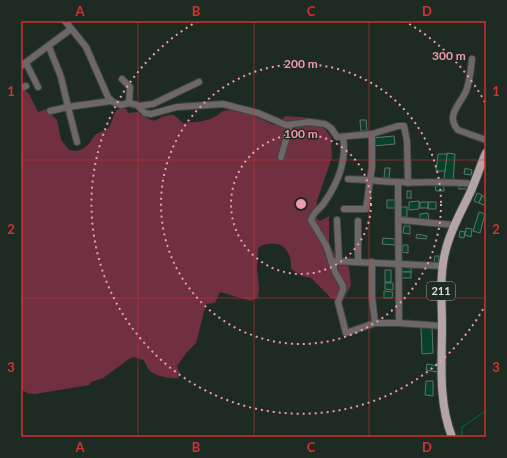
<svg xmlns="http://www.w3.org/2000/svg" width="507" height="458" font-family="Lato,sans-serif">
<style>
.green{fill:#703040}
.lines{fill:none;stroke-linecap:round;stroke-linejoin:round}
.stream{stroke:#015c39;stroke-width:1.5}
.building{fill:#074128;stroke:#64736a}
.minor-casing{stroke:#3c4840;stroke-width:8}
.major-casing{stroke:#3c4840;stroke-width:10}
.minor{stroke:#6e6667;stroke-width:6}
.major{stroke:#b4a4a7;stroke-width:8}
.grid{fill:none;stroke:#d63131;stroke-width:1;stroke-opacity:0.55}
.ring{fill:none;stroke:#f29aad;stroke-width:2;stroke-dasharray:2 4}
.labels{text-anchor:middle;stroke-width:3;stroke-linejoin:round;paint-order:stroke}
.shield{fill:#1e2b23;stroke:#a0a9a3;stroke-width:1}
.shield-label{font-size:11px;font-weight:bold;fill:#d7dfda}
.centre{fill:#f29aad;stroke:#1e2b23;stroke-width:2}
.ring-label{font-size:12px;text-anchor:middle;font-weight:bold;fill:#f29aad;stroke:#1e2b23;stroke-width:3;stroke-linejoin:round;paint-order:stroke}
.neatline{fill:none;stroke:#d63131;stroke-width:1.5}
.grid-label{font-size:13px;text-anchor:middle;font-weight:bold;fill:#d63131}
</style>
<rect width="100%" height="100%" fill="#1e2b23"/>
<path class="green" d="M21,90H25L29,94L38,112L46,109L57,120L61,140L69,150C83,153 88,146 95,135C99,132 105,132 109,127C115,119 112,106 126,109L128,113L137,112C162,129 152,115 174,115L183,123C192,122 208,122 216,116C219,115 220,112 223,111C237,106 261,119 274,125L278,124L285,116L311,118L326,130L331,138L332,157L317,201L315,217L320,221L329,216V245L336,256L346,262L349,268L351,285L345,297L332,299L311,278L302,276L291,269C292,255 285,241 269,244C264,245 261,244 258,249L257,267L259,289L258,297L251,301L220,292L215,303L206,304L196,343L187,352L177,366L180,374L178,378C170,379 156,376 150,371C147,368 146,363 143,360L134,357L129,359L103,378L91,382L89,385L35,394L27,393L21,389Z"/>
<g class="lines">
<path class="stream" d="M462,437V427L486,411"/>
</g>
<g class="building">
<path d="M360,120H366L367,131H361Z"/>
<path d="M394,136L395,144L373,146L372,138Z"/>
<path d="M447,153L455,154L453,181L444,180Z"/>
<path d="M438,154H447L445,171H436Z"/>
<path d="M385,168H390L389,178H384Z"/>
<path d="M465,168L472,170L471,175L464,174Z"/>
<path d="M444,184V191H436L435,185Z"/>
<rect x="459" y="184" width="10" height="5"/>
<rect x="407" y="191" width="4" height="7"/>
<path d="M477,193L482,195L479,203L474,201Z"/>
<path d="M482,196L486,197V206L479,203Z"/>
<rect x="387" y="200" width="8" height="8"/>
<path d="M419,201V209L409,210V202Z"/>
<rect x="420" y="202" width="8" height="6"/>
<path d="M429,202H436V209H428Z"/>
<rect x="401" y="207" width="6" height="10"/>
<path d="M479,212L485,214L480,233L473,231Z"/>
<path d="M428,213L429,221L420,219V214Z"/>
<path d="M404,226H410V234L403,233Z"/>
<path d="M466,228L472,229L471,237L465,235Z"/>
<path d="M460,231L465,232L464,238L459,237Z"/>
<path d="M417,234L427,236L426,239L416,238Z"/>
<path d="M383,238L395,239V245L382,244Z"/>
<path d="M403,245H408V253L402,252Z"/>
<path d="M435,256H439L438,264H434Z"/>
<rect x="401" y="266" width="10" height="6"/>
<rect x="385" y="270" width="6" height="12"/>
<rect x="401" y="272" width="10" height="6"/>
<path d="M385,283H393V290L385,289Z"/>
<path d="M384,291L393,292L392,298H384Z"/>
<path d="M421,327H432L433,353L422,354Z"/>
<path d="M427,364L438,366L437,372L426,370Z"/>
<path d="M426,381H433V396L425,395Z"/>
</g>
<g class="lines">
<g class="minor-casing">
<g id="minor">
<path d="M65,21L86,47L108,97L113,102L121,105L129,103L137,105L145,113L151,114L177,107L223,104L258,113L286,125L309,122L325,124L331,128L337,137L372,134V167L370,180C405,185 439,180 474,184"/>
<path d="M49,47L61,77L68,107L111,101"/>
<path d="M472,59C471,68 470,79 467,88C463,103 444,114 458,130L486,140"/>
<path d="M26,63L38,87"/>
<path d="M21,66L71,29"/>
<path d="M122,79L130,87L129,103"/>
<path d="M21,88L26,86"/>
<path d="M139,106L153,104L199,82"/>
<path d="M50,111L68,107L77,142"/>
<path d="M372,134L398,126H404L407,141L408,183"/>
<path d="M343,137C347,161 338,183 324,203C320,209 313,212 311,220L326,245L335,272L343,286V290L338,302L346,333L375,323"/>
<path d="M281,157L290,126"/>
<path d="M398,183L399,323L442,326"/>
<path d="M344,209H366L370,180L348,179"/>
<path d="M337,220L339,261"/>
<path d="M400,220L454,225"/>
<path d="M358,221V262"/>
<path d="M331,261L443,266"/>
<path d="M372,262V297L375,323H399"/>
</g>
</g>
<g class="major-casing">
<path id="major" d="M452,437C438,401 442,363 442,325C442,300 439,274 446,249C451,229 461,212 470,193C476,180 480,166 486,153"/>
</g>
<use href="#minor" class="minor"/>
<use href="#major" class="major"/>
</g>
<path class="grid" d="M138,21V437M254,21V437M369,21V437M21,160H486M21,298H486"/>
<g class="ring">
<circle cx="301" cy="204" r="70"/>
<circle cx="301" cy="204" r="140"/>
<path d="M486 304A210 210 0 1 1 198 21M404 21A210 210 0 0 1 486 104"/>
</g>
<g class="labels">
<rect class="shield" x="427" y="282" width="28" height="18" rx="3"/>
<g class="shield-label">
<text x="441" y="295">211</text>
</g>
</g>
<circle cx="301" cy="204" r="6" class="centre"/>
<g class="ring-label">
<text x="449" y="60">300 m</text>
<text x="301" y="68">200 m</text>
<text x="301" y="138">100 m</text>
</g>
<rect width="507" height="458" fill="none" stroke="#1e2b23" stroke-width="44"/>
<rect x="22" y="22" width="463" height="414" class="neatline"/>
<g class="grid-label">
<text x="80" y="16">A</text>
<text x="196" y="16">B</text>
<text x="311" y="16">C</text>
<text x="427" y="16">D</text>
<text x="11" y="96">1</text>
<text x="496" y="96">1</text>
<text x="11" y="234">2</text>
<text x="496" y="234">2</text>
<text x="11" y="372">3</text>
<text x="496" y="372">3</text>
<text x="80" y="452">A</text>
<text x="196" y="452">B</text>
<text x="311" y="452">C</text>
<text x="427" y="452">D</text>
</g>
</svg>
